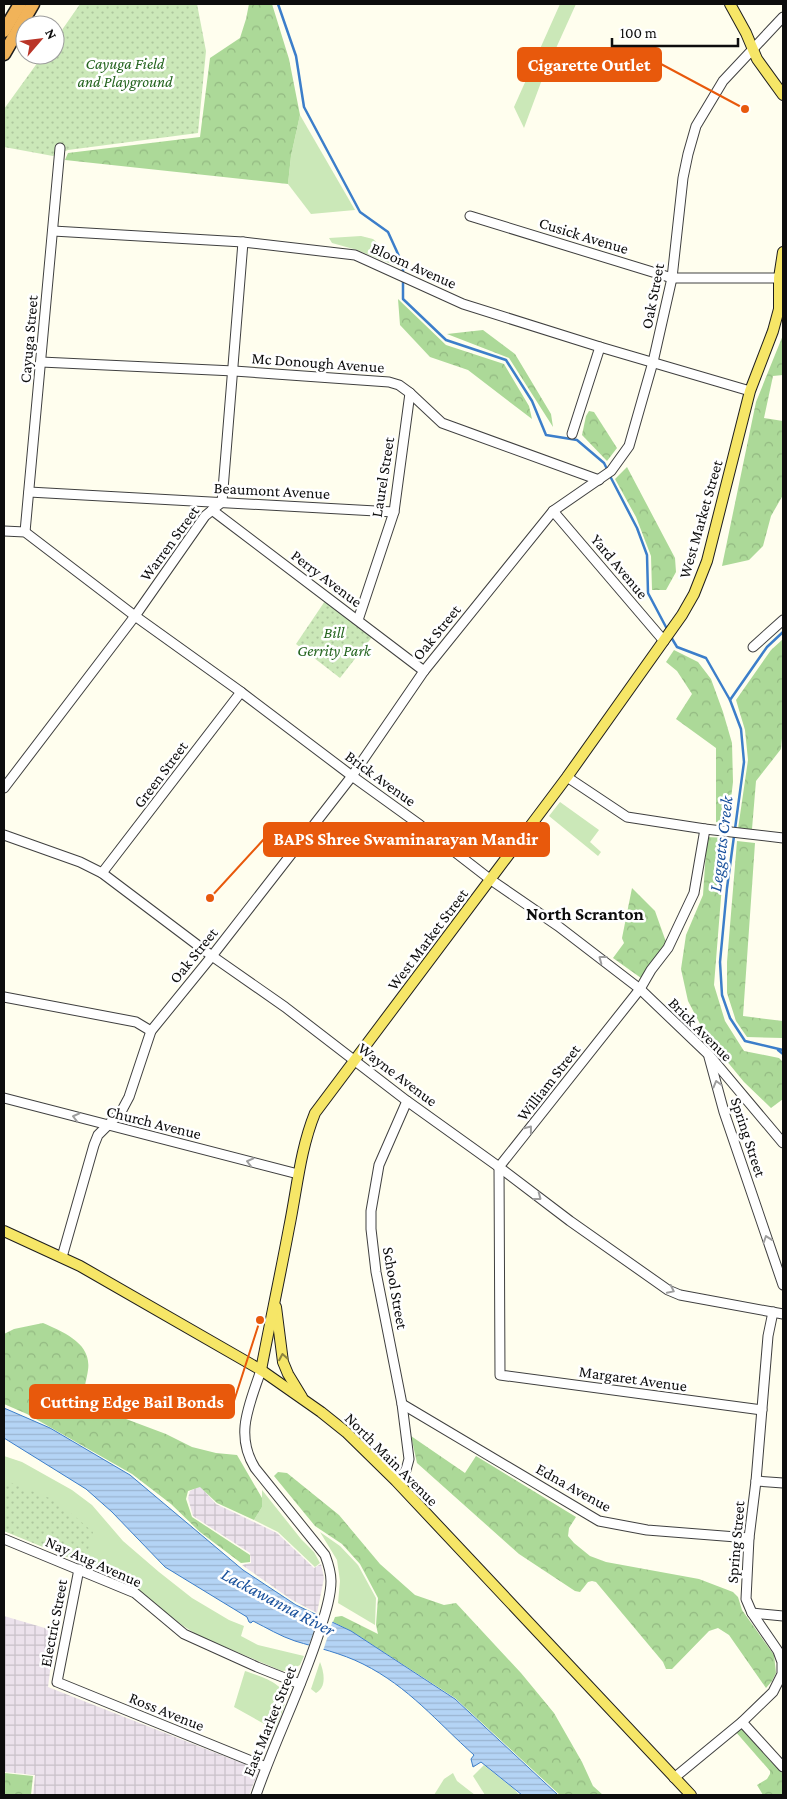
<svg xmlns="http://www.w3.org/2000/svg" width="787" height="1799" font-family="'Crimson Pro',serif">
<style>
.industrial{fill:url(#industrial-grid)}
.grass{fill:#cbe8b8}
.forest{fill:url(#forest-crowns)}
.park{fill:url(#park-dots)}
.water{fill:url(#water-rules);stroke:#3c7eca}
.pier{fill:#fffeee}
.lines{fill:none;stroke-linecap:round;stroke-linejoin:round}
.stream{stroke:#3c7eca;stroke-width:2.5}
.minor-casing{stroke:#404040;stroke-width:11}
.major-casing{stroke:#1e1e1e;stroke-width:12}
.highway-casing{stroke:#1e1e1e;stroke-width:15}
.minor{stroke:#fff;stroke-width:9}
.major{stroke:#f6e667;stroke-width:10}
.highway{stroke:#f1b359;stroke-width:12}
.oneway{stroke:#9e9e9e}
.oneway2{stroke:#8d843e}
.labels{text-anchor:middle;stroke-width:5;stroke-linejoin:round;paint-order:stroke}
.park-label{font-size:16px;font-style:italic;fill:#24641f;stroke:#fff}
.street-label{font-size:16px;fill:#0d0d0d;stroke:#fff}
.water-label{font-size:18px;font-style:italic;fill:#19519c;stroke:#fff}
.neighbourhood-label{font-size:18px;font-weight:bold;fill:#0d0d0d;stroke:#fff}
.leader{fill:none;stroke:#e8590c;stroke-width:2}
.callout-dot{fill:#e8590c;stroke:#fff;stroke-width:2}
.callout{fill:#e8590c;stroke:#e8590c;stroke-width:2}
.callout-label{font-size:18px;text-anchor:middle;font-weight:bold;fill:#fff}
</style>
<defs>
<pattern id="industrial-grid" width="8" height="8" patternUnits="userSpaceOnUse" patternTransform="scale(1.25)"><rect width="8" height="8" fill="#ece2ec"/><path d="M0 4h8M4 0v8" fill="none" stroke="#c9c1c9"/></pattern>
<pattern id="forest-crowns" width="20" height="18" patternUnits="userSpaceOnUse" patternTransform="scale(1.25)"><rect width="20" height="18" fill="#acd998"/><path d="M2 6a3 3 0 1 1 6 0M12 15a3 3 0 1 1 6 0" fill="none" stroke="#93b982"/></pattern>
<pattern id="park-dots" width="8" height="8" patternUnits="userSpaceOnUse" patternTransform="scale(1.25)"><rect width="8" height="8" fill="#cbe8b8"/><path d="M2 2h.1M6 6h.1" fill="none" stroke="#adc69d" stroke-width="1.8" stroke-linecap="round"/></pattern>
<pattern id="water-rules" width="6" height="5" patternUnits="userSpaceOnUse" patternTransform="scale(1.25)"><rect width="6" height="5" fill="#b4d4f5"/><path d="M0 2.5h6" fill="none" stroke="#9ab5d1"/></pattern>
</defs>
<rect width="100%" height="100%" fill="#fffeee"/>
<g class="industrial">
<path d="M200,1486L216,1504L277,1533L314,1568L321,1564L324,1578L317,1613L292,1600L242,1565L251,1563L250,1553L193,1516L188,1498L190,1491Z"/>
<path d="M4,1616L55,1631L48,1687L259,1770L249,1795H33L35,1775L4,1772Z"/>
</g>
<g class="grass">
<path d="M560,4H576L543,77L524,128L514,107Z"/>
<path d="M300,115L355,210L311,214L288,184L291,156Z"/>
<path d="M361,236L373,239L399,263V267L357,250L332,243L329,238Z"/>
<path d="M560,802L599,830L590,842L601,852L598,856L549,816Z"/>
<path d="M4,1456L22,1462L72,1490L92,1505L123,1541L159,1572L192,1598L229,1620L244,1626L241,1636L258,1645L304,1656L300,1665L290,1670L282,1671L199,1636L182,1625L127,1582L18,1536L4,1531Z"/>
<path d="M262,1490L301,1539L314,1552L320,1563L315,1567L278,1532L254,1520L262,1507Z"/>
<path d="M320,1532L340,1546L358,1565L376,1598L375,1625L338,1603L340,1581L337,1560Z"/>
<path d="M320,1662C324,1672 327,1687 316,1693L311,1689Z"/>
<path d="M245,1671C259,1676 289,1684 285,1703C283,1712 278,1721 275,1730L234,1707Z"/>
<path d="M484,1765L515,1790L519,1795H485L473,1776Z"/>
<path d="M453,1773L457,1781L475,1795H434L444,1779Z"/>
</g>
<g class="forest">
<path d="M249,4H272L289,59L300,115L291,156L288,184L65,160L68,153L200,137L210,58L240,38L246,19Z"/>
<path d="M398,299L446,345L504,364L529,406L532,419L468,370L430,357L400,325Z"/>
<path d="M483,330L515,354L551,414L553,427L509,358L447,334Z"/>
<path d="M783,335V375L773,376L764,418L783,421V495L771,516L763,546L749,560L722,566L756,402Z"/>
<path d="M589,411L594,412L617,448L607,461L582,435L586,416Z"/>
<path d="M627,467L675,558L676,572L666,590H652L651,556L636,517L615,479Z"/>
<path d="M783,639V727L781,749L756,781L752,829H738L748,760L745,730L736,700L771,650Z"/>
<path d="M674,650L698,662L711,679L723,712L732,743L733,782L728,824L716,822V748L676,719L692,694L677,671L666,662Z"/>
<path d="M707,837L728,838L722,885L714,985L725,1021L744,1051L779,1058L783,1062V1099L771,1108L744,1082L707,1037L688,1001L681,969L686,935L703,895Z"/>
<path d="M737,841L755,843L743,1016L783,1021V1038L747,1037L736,1021L727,993V962Z"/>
<path d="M632,888L655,911L666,942L641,978L613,958L624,943L622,938Z"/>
<path d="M43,1323C63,1332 92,1343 88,1370C86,1384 82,1390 86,1404L166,1434L192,1447L216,1453L237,1455L262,1498V1507L254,1520L217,1503L200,1487L188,1491L186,1499L192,1517L250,1555V1562L241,1563L200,1532L171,1504L132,1474L27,1414L4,1404V1334L14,1329Z"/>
<path d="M411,1436L465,1473L476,1456L576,1517L569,1528L568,1536L574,1543L590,1556L606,1562L699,1579L733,1592L738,1597L742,1610L774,1655L776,1673L772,1681L766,1688L729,1635L718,1628L709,1631L672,1669H666L663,1662L596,1582L592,1581L588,1582L580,1592L575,1591L519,1554L417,1463Z"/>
<path d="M278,1472L287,1473L339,1515L380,1564L415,1595L444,1605L456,1603L521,1673L554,1713L582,1762L593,1786L603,1795H560L455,1698L351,1631L333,1622L335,1617L342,1616L378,1634L376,1625L378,1598L360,1564L342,1544L315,1526L274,1476Z"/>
<path d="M742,1726L783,1774V1795H763L757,1785L767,1779L770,1774V1771L735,1731Z"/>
<path d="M4,1773L33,1776L31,1795H4Z"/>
</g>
<g class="park">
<path d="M80,4H197L206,51L198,133L68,150L53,156L4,147V109L43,55H55V40Z"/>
<path d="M325,601L372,637L340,678L296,644Z"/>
<path d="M4,1480L57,1501L93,1532L84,1564L4,1531Z"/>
</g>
<path class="water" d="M4,1408L50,1428L130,1475L243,1570L296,1605L351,1631L455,1699L558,1795H522L481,1762L473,1767L471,1759L474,1755C437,1722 409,1687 363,1664C341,1653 318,1648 295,1641C280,1636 267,1628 253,1621L251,1623L249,1622L247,1617L165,1567L112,1512L86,1489L4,1438Z"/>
<path class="pier" d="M321,1614L333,1620L323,1651L308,1647Z"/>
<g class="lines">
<g class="stream">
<path d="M278,4L296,56L304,107L360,212L388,232L403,265V275"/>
<path d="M403,280V299L446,340L506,360L532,401L546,435L577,440L604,463L608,471"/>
<path d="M610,476L637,528L647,555L648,593L667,629"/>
<path d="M671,637L677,647L706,658L730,700L741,729L744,762L727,888L720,962L722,995L730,1018L745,1041L783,1050"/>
<path d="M730,700L767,647L783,632"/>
<path d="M778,1050L783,1054"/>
</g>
<g class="minor-casing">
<g id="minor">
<path d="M470,216L672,278H779"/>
<path d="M53,231L243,242L355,255L463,304L600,347L750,391"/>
<path d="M41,362L234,371L389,382L399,385L410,393L442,423L599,480"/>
<path d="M572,434L600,347"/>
<path d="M29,492L394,512"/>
<path d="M212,510L424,671"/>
<path d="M553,511L664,641"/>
<path d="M4,531L25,532L135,616L241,692L352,776L420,825L491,880L558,926L640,989L709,1055L783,1143"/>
<path d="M25,532L60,148"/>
<path d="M358,620L394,512L410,393"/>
<path d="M753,647L783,620"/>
<path d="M567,777L627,817L705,829L783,838"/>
<path d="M4,788L135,616L205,516L222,502L243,242"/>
<path d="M705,829L694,893L668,948L651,970L640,989L499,1167L500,1375L762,1410"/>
<path d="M4,835L80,862L102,873L212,956L285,1007L407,1101L499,1167L570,1221L668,1290L680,1295L783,1314"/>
<path d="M102,873L241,692"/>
<path d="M4,997L136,1022L151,1031"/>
<path d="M709,1057L724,1112L783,1285"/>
<path d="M4,1098L298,1174"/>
<path d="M62,1257L94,1145L98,1135L121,1112L129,1097L151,1031L212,956L352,776L424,671L553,511L611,471L629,446L653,362L672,278L683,178L688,154L696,126L723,81L783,17"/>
<path d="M402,1404L599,1521L647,1530L749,1538"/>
<path d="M396,1481L406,1470L409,1459L402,1404L376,1272L371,1229V1211L379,1165L407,1101"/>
<path d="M756,1481L783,1483"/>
<path d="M4,1539L135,1593L184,1634L257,1667L300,1684"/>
<path d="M79,1569L57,1682L266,1767"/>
<path d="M752,1613L783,1616"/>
<path d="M742,1722L783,1767"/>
<path d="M674,1778L742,1722L773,1692L782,1674V1662L778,1651L752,1613L746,1599L749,1538L756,1481L768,1336L773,1312"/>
<path d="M256,1795C275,1740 301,1689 319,1633C324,1617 331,1598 331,1581C331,1572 328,1563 325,1555L255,1468C234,1434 250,1404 261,1370"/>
</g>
</g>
<g class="major-casing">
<g id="major">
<path d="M730,4L746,33L757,59L783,95"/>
<path d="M4,1231L80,1266L261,1370L321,1412L346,1432L396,1481L691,1795"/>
<path d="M276,1307L283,1362L288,1374L302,1397"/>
<path d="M261,1370C270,1323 280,1276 289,1228C297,1189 300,1150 315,1113L567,777L682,615L694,594L707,561L750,391L773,331L779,309V278L783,252"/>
</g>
</g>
<g class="highway-casing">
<g id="highway">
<path d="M4,31L20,4"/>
<path d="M4,54L33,4"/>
</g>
</g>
<use href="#minor" class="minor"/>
<use href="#major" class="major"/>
<use href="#highway" class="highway"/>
</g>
<defs><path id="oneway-chevron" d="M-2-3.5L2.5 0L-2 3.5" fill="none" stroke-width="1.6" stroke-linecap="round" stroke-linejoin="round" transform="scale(1.25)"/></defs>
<g class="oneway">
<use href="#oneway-chevron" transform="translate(602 959) rotate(-143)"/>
<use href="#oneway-chevron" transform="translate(717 1084) rotate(-105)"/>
<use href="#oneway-chevron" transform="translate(76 1117) rotate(-166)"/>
<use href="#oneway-chevron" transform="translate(529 1129) rotate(-52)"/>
<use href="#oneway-chevron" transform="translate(250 1162) rotate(-166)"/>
<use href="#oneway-chevron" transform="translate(538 1197) rotate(37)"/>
<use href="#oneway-chevron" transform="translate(767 1239) rotate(-109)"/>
<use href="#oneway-chevron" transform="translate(671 1290) rotate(26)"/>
</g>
<use class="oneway2" href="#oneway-chevron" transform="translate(283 1357) rotate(-100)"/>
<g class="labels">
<g class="park-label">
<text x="125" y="69">Cayuga Field<tspan x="125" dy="18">and Playground</tspan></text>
<text x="334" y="638">Bill<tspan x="334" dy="18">Gerrity Park</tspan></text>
</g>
<g class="street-label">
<text transform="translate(584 235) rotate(17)" y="6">Cusick Avenue</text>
<text transform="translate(414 265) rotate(24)" y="6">Bloom Avenue</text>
<text transform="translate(652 296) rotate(-79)" y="6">Oak Street</text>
<text transform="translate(28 339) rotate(-85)" y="6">Cayuga Street</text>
<text transform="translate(318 362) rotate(4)" y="6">Mc Donough Avenue</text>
<text transform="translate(382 477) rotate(-81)" y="6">Laurel Street</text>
<text transform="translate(272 490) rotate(3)" y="6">Beaumont Avenue</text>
<text transform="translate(700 519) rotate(-74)" y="6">West Market Street</text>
<text transform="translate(169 543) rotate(-54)" y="6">Warren Street</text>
<text transform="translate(620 566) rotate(50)" y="6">Yard Avenue</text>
<text transform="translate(327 578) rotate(37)" y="6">Perry Avenue</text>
<text transform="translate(436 632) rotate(-51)" y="6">Oak Street</text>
<text transform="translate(160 774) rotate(-53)" y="6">Green Street</text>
<text transform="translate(381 778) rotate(36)" y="6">Brick Avenue</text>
<text transform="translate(427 939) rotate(-53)" y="6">West Market Street</text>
<text transform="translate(193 955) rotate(-51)" y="6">Oak Street</text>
<text transform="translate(701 1029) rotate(45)" y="6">Brick Avenue</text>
<text transform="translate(398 1074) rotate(37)" y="6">Wayne Avenue</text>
<text transform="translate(548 1082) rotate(-52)" y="6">William Street</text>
<text transform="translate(154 1122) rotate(14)" y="6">Church Avenue</text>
<text transform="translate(749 1137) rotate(72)" y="6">Spring Street</text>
<text transform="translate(396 1288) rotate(80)" y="6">School Street</text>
<text transform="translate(633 1378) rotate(8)" y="6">Margaret Avenue</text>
<text transform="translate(392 1459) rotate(45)" y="6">North Main Avenue</text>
<text transform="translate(574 1487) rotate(29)" y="6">Edna Avenue</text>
<text transform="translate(735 1542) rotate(-85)" y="6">Spring Street</text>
<text transform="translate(94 1561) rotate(24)" y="6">Nay Aug Avenue</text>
<text transform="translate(53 1623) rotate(-79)" y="6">Electric Street</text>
<text transform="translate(167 1711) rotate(22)" y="6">Ross Avenue</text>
<text transform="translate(269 1721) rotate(-68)" y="6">East Market Street</text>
</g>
<g class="water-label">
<text transform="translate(721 844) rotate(-83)" y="6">Leggetts Creek</text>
<text transform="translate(278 1602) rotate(28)" y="6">Lackawanna River</text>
</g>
<g class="neighbourhood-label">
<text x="585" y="920">North Scranton</text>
</g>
</g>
<path class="leader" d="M745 109L661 64M210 898L264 839M260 1320L234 1401"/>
<g class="callout-dot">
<circle cx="745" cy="109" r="5"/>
<circle cx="210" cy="898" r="5"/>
<circle cx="260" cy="1320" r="5"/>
</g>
<g class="callout">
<rect x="518" y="48" width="143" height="33" rx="5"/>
<rect x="264" y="823" width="285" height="33" rx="5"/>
<rect x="30" y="1385" width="204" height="33" rx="5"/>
</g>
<g class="callout-label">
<text x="589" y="71">Cigarette Outlet</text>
<text x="406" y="845">BAPS Shree Swaminarayan Mandir</text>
<text x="132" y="1408">Cutting Edge Bail Bonds</text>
</g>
<rect width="787" height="1799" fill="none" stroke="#0d0d0d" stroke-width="10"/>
<g transform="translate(40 40) rotate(62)"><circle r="24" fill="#ffffff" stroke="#9e9e9e"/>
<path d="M0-4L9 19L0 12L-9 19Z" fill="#ba3528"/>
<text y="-8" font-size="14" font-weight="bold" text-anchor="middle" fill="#0d0d0d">N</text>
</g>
<path d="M612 38v8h126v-8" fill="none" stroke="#0d0d0d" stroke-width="2.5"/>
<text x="620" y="38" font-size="15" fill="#0d0d0d" stroke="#ffffff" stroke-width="4" paint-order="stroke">100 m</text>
</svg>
